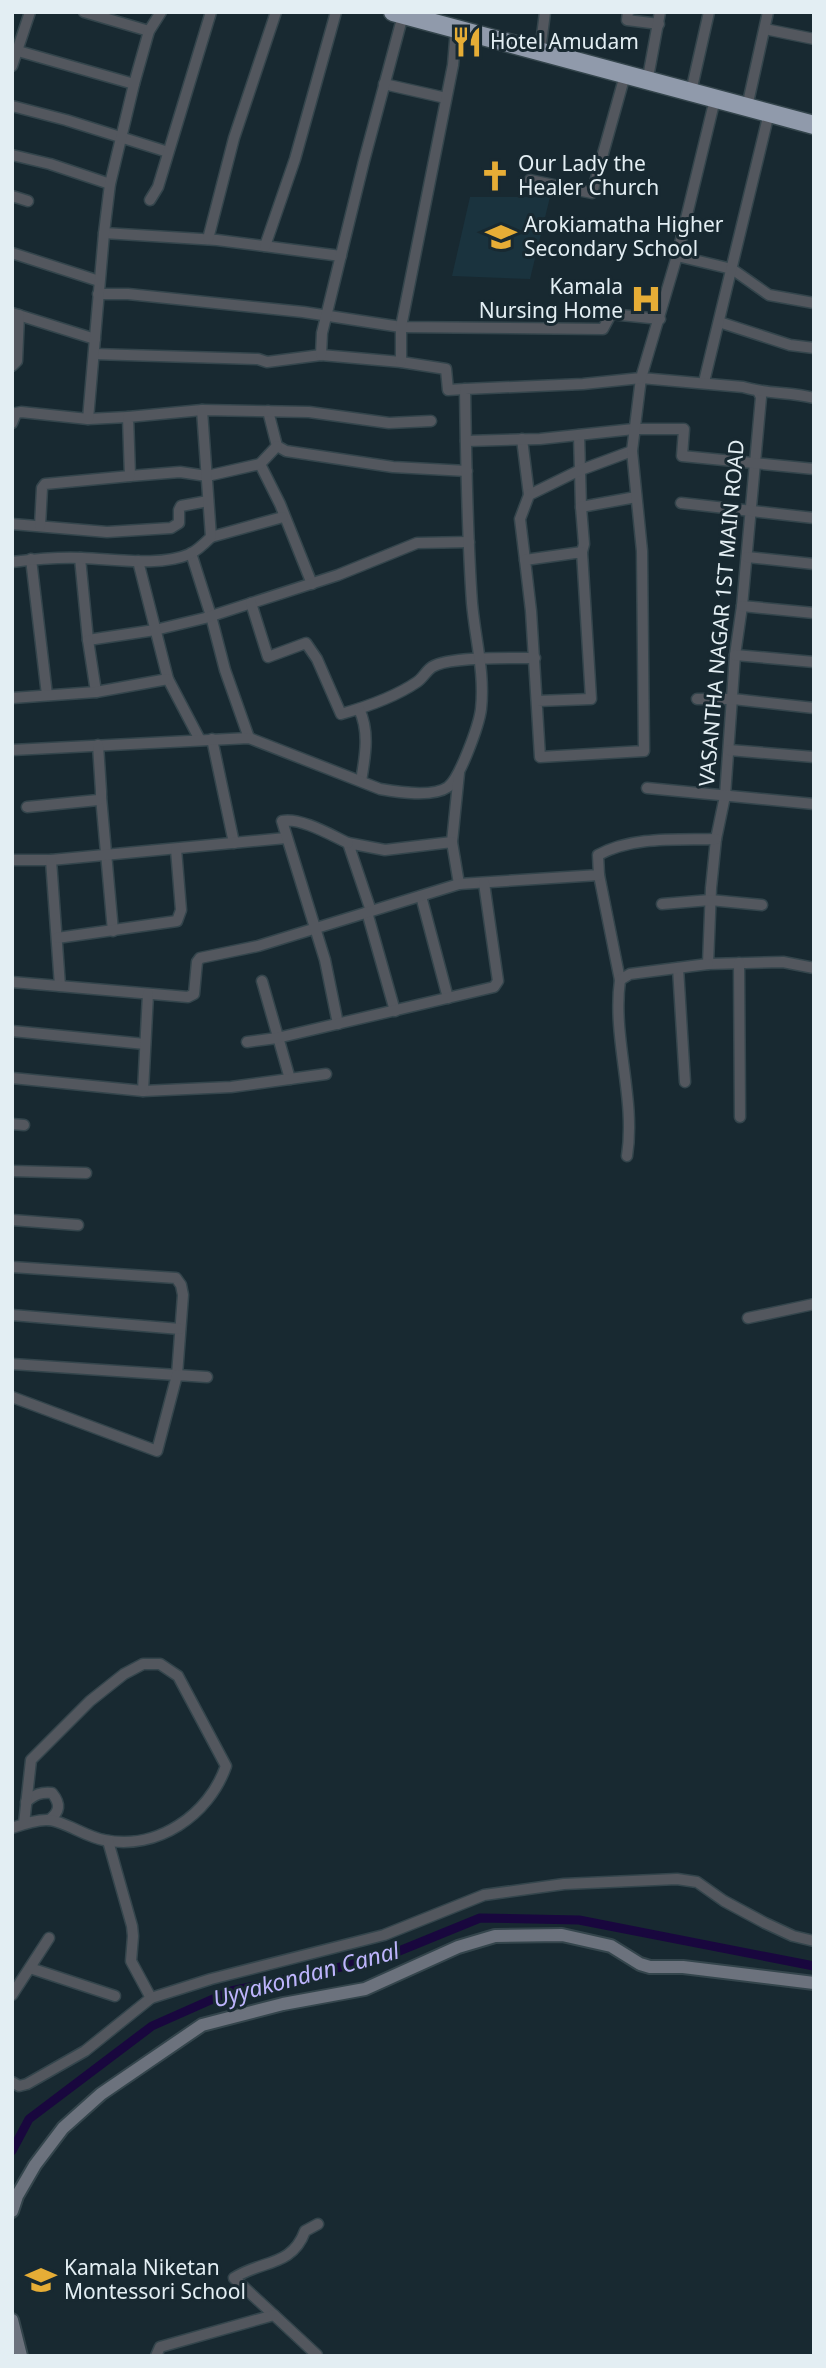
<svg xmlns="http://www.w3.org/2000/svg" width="826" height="2368" font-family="'Noto Sans',sans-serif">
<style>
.built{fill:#1a333e}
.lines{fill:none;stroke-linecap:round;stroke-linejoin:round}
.canal{stroke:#19073e;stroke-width:9}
.street-casing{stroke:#34454c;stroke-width:13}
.secondary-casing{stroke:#34454c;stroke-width:16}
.highway-casing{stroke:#34454c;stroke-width:21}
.street{stroke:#53575e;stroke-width:10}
.secondary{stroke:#6c727d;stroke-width:12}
.highway{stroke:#909aab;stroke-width:18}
.labels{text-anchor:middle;stroke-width:6;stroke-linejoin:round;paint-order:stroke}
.poi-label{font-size:21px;fill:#e3eef3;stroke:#182931;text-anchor:start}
.street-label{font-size:21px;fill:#e3eef3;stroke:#182931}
.water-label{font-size:23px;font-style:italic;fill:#bdb4fc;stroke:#182931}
</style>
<rect width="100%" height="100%" fill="#182931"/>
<path class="built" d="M470,197H550L530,279L452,276Z"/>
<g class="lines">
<path class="canal" d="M12,2151L29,2119L152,2026L231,1991L382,1958L480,1918L579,1920L814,1966"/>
<g class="street-casing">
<g id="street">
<path d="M84,12L149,31"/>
<path d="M628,12L627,20L659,24"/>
<path d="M765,29L814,39"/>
<path d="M18,51L134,84"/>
<path d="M537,53L541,44L545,12"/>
<path d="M12,66L30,12"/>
<path d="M649,72L660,12"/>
<path d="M693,83L709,12"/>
<path d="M384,84L446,98"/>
<path d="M749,98L768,12"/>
<path d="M12,106L66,120L168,152"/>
<path d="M12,155L50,164L110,184"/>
<path d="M530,180L592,193L625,75"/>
<path d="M12,196L28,201"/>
<path d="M150,200L158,187L211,12"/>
<path d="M104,233L217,240L341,256"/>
<path d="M208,239L234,138L276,12"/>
<path d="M265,246L295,159L336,12"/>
<path d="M12,253L99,281"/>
<path d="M677,256L732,269L769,295L814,303"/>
<path d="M98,294H128L303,312L401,327L603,329L611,314L660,319"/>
<path d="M12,313L95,339"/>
<path d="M719,322L790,345L814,348"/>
<path d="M94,354L258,359L267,362L321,355L401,362L446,369L448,390L465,389"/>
<path d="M321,355L322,333L364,161L403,15"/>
<path d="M401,362V327L453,65L456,29"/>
<path d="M12,366L17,361L19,315"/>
<path d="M704,382L769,113"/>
<path d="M758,391L761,397L742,606L735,655L725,796L716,839L711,888L708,964L783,962L814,968"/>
<path d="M268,411L277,446L286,451L393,467L467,471"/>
<path d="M88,419L128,417"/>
<path d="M12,423L16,413L21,412L88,419L104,233L110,184L134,84L149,31L161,12"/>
<path d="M579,435L581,507"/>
<path d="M522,439L529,495"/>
<path d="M466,441L540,439L634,429H684L682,456L814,469"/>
<path d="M260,464L280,504L312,584"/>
<path d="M130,476L180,472L207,476L260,464L277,446"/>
<path d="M681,503L814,518"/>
<path d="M12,524L107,532L171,528L179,523V510L181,506L208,501"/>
<path d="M40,526L42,488L45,484L130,476L128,417L202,410"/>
<path d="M211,537L283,517"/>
<path d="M582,552L584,544L581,507L636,497"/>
<path d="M191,553L211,616L225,670L249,738"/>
<path d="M747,557L814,564"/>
<path d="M80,558L88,640L155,630L205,618L338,575L417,543L469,542"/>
<path d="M31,559L47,695"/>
<path d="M525,560L520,519L529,495L578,471L632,451"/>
<path d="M138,561L168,679L200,740"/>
<path d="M12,562C36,559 59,557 82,558C115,559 159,567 190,554C198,550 205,543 211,537L202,410L309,412L389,423L431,421"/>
<path d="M251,603L268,657L306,643L317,659L341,714C366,707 395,697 417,682C423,678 426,671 432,667C449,656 513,658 535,658"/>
<path d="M742,606L814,613"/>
<path d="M88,640L96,692"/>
<path d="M735,655L814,662"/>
<path d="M12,698L96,692L168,679"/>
<path d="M697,699H733L814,708"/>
<path d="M537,701L591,699L582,552L525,560L531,611L540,757L644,751L642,551L632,451L641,378L743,387C766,394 790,392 814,398"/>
<path d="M359,709C370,732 365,757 361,781"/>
<path d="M212,739L234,843"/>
<path d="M12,750L249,738L380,789C397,792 432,798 448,787C460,778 479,725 481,709C485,673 475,638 472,603C467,532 466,460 465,389L583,384L641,378L677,256L715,99"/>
<path d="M729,750L814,757"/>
<path d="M647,788L814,804"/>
<path d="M101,797L113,931"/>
<path d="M27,807L98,800L101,797V791L98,745"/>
<path d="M452,842L459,773"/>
<path d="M12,860H51L286,838"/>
<path d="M51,860L60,986"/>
<path d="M599,875L620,980"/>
<path d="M421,896L448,998"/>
<path d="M662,904L710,900L762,905"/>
<path d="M371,911L348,843L385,850L452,842L459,884"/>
<path d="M367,912L395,1011"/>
<path d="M57,938L177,921L181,910L176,849"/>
<path d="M739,963L740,1117"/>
<path d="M678,968L685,1082"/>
<path d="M262,981L290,1079"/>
<path d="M12,982L188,997L194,994L197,962L200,958L258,946L459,884L599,875L598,855C633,836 677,840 716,839"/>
<path d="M338,1024L325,960L282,821C300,817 331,835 348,843"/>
<path d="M12,1031L145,1044"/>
<path d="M247,1042L277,1038L494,987L498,981L484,883"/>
<path d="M12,1078L143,1091L231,1087L326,1074"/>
<path d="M143,1091L148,994"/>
<path d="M12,1124L24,1125"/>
<path d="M627,1156C636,1098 612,1038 620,980L630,974L708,964"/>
<path d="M12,1171L86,1173"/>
<path d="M12,1220L78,1225"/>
<path d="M12,1267L176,1278L181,1285L183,1295L177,1375L12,1364"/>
<path d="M12,1315L180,1329"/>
<path d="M748,1318L814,1304"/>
<path d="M12,1397L157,1451L177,1375L207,1377"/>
<path d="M26,1802C35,1794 41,1792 52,1793C61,1804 60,1812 49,1820"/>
<path d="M12,1828C23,1824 38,1819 49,1820C64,1821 86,1837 104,1840C157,1851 209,1815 226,1766L178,1676L160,1664H143L124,1674L90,1701L31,1760L24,1824"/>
<path d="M108,1841L132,1926L133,1936L131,1961L151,1998"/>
<path d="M30,1968L115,1996"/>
<path d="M12,1995L49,1938"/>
<path d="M12,2082L19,2086L27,2084L85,2051L151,1998L211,1979L384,1935L484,1895L564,1884L677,1879L697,1882L724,1901L765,1923L793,1936L814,1941"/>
<path d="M274,2315L234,2278C261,2260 292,2267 305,2231L318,2224"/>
<path d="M156,2356L160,2347L274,2315L317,2355L315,2356"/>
</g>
</g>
<g class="secondary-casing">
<g id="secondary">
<path d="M12,2211L17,2196L35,2165L63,2128L101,2094L202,2025L283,2004L365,1989L458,1947L495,1936L562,1935L611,1946L640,1964L650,1967H683L814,1983"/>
<path d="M12,2320L21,2356"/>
</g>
</g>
<g class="highway-casing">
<path id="highway" d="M393,12L814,125"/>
</g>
<use href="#street" class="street"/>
<use href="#secondary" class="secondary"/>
<use href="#highway" class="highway"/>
</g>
<defs>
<g id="restaurant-bare" transform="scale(2.415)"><path d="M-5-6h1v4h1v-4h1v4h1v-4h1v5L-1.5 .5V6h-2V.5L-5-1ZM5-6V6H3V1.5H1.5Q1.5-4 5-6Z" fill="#e6ad36" stroke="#182931" stroke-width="2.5" paint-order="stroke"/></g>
<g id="church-bare" transform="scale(2.415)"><path d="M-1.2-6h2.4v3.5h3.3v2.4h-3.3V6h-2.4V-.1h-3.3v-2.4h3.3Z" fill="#e6ad36" stroke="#182931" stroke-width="2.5" paint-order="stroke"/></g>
<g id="school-bare" transform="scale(2.415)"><path d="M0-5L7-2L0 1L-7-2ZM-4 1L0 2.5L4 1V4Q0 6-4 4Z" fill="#e6ad36" stroke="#182931" stroke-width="2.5" paint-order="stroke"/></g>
<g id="hospital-bare" transform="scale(2.415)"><path d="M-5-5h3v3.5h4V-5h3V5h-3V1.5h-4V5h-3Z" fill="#e6ad36" stroke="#182931" stroke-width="2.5" paint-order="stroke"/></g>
</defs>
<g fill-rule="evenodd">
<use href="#restaurant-bare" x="467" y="42"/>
<use href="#church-bare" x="495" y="176"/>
<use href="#school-bare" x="501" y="237"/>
<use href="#hospital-bare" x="646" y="299"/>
<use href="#school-bare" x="41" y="2280"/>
</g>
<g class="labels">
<g class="poi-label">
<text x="490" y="49">Hotel Amudam</text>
<text x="518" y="171">Our Lady the<tspan x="518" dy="24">Healer Church</tspan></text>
<text x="524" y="232">Arokiamatha Higher<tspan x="524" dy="24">Secondary School</tspan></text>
<text x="623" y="294" text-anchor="end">Kamala<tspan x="623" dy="24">Nursing Home</tspan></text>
<text x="64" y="2275">Kamala Niketan<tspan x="64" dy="24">Montessori School</tspan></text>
</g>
<g class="street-label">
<text transform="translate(722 613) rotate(-85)" y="7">VASANTHA NAGAR 1ST MAIN ROAD</text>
</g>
<g class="water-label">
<text transform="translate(306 1975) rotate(-15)" y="8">Uyyakondan Canal</text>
</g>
</g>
<rect width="826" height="2368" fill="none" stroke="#e3eef3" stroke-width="28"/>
</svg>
